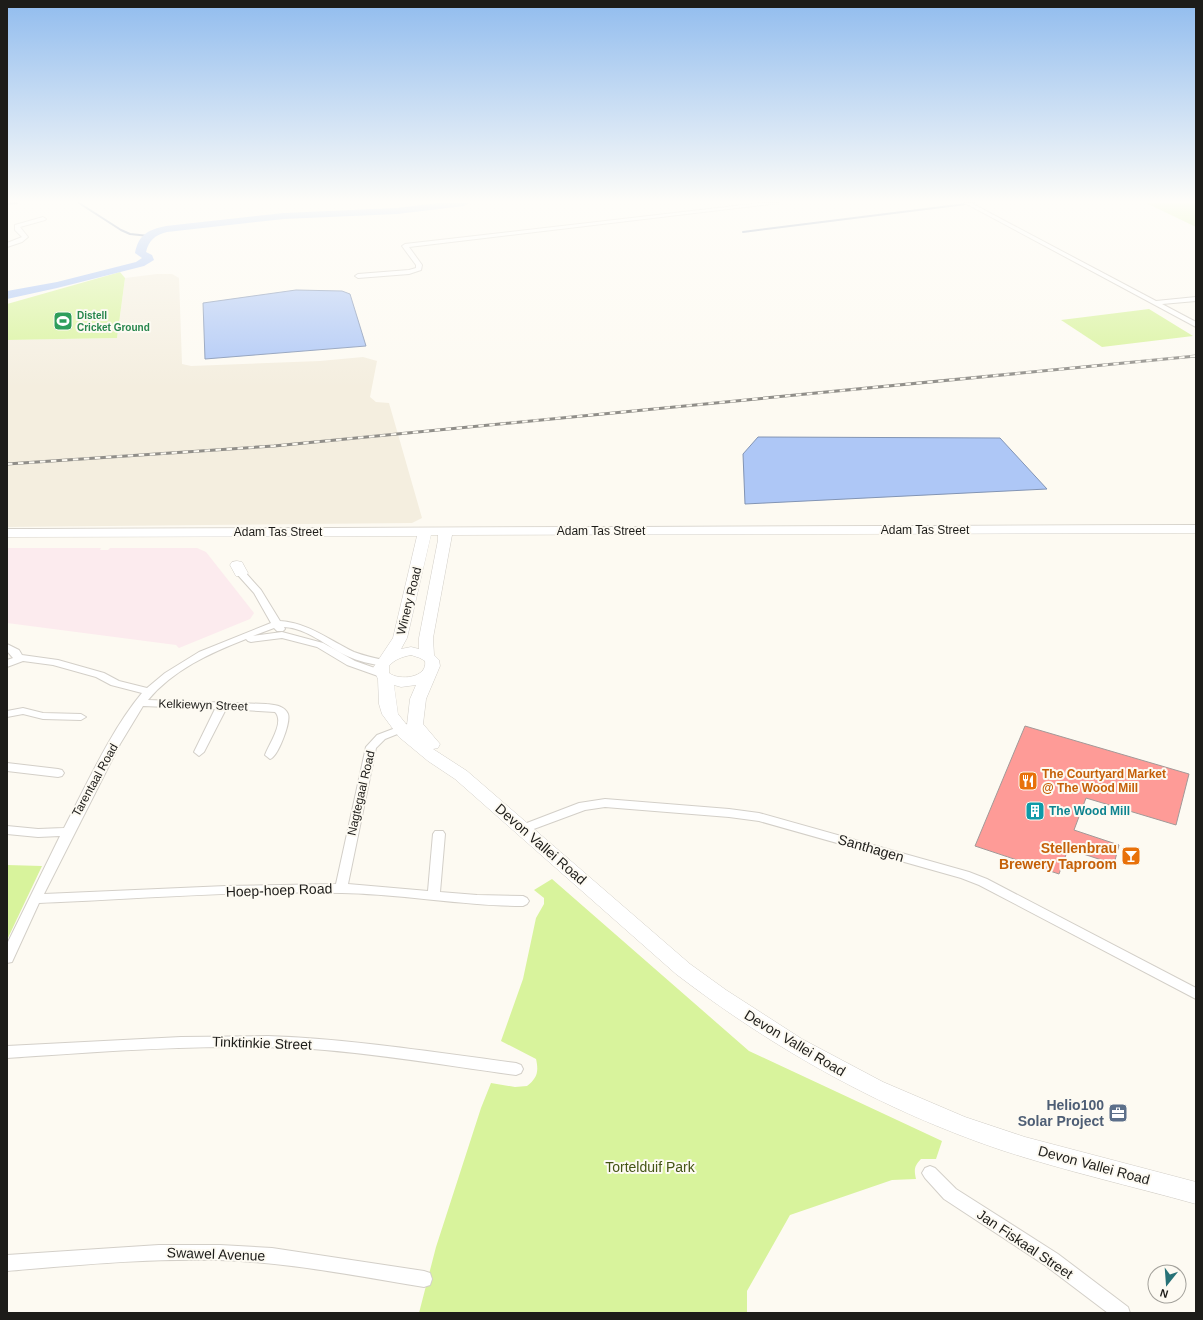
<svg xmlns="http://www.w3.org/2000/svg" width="1203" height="1320" font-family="Helvetica,sans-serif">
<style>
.commercial{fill:#fcebee}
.built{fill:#f4eedf}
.green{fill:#d8f39c}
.water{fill:#aec7f6;stroke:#8294b4}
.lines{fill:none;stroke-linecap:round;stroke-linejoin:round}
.stream{stroke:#8294b4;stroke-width:2}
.river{fill:#aec7f6;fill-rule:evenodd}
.building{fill:#fe9b97;stroke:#a29998}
.street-casing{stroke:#d3cfc8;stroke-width:2}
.secondary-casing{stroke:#d3cfc8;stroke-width:1}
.street{fill:#fff;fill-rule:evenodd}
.secondary{fill:#fff;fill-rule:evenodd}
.rail-casing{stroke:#908e89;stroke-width:3}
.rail{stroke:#fdfaf2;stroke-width:2;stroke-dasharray:5.5;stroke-linecap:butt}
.labels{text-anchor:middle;stroke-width:4;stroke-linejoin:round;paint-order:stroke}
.far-leisure-label{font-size:10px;font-weight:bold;fill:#27864d;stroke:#fdfaf2;text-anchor:start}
.street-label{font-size:12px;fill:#1d1c19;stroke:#fdfaf2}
.food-label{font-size:12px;font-weight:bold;fill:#c56008;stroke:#fdfaf2;text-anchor:start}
.culture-label{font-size:12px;font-weight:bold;fill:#0d838f;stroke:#fdfaf2;text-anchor:start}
.near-street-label{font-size:14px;fill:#1d1c19;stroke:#fdfaf2}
.near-food-label{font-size:14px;font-weight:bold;fill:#c56008;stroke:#fdfaf2;text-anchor:end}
.near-service-label{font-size:14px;font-weight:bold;fill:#4e5e75;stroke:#fdfaf2;text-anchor:end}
.near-park-label{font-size:14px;fill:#445515;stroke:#fdfaf2}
</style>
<rect width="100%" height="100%" fill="#fdfaf2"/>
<path class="commercial" d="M7,548H101L100,550H108L110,548H197L206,552L254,613L250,619L179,648L176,645L7,623Z"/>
<path class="built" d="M157,274H172L179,278L182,364L191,366L320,361L363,357L377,361L370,397L376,402L389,403L422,518L412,523L7,527V340L117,338L125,278Z"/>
<g class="green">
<path d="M1146,203H1196V227Z"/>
<path d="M120,272L125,278L117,338L7,340V304Z"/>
<path d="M1149,309L1193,336L1102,347L1061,320Z"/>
<path d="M7,865L42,866L7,940Z"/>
<path d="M552,879L749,1051L942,1141L936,1159H921C914,1166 914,1170 916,1179L892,1180L790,1215L747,1291V1313H419L436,1247L481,1108L491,1083L515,1087L527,1086C537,1078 539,1072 536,1059L501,1041L523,979L536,918L544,904V898L534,890Z"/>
</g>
<g class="water">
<path d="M296,290L342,291L350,294L366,346L205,359L203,303Z"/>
<path d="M758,437L1000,438L1047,489L745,504L743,454Z"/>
</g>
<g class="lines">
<g class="stream">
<path d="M79,203L121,230L130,234L149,236"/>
<path d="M7,204L17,203"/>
<path d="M970,204L974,203"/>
<path d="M743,232L966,204"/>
</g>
<path class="river" d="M437,203H469L464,206L397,214L284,219L167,232C155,235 149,240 146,252L152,255L154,260L144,266L57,288L7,299V291L57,282L136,262L142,258L135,253C139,234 148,230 166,226L284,213L397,208Z"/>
</g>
<path class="building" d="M1025,726L1189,774L1176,825L1086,798L1074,830L1119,845L1114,864L1068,849L1059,874L975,846Z"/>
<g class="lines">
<g class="street-casing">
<g id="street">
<path d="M761,203H779L409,247L422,265L421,270L409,274L358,278L355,276L358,274L409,270L416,268V265L402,246L405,244Z"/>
<path d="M965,203H971L1156,301L1196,297V301L1162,304L1196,322V327Z"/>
<path d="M43,217L46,219L45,220L20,227L28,237L22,242L7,247V243L22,237L15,230V225Z"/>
<path d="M241,570L244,571L261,590L280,621C309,623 329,640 354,652C364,656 376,658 387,661L388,663L383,666C371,664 358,661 347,656C326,646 307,628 284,627L285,629L283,631H277L274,628L253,636L282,632L323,643L355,661L386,672L387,674L386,676H378L347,665L317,647L282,638L251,642L248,641L246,639C210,653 173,670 148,700L266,704C274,705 284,705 288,714C291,722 278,757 270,759L265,755C269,744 285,722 275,712L226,709L204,752L199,756L194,752L215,709L143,706L120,744L44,894L226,886L336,884L366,747L377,735L406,724L411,727L410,729L385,739L376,748L348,884L428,891L433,834L435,831H443L445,834L440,892L477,895L523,896L527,898L529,901L527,904L523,906C462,906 403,894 342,893C241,890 140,899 39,903L12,962L7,963V944L60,836L38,837L7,834V826L38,829L64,828C87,784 111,730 142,693L111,685L96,677L53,665L23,661L7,667V660L13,658L7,651V644L19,650L22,655L58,660L104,673L119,681L147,688L165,673L199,652L271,623L254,593L236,573Z"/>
<path d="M23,708L43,713L81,714L86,717L81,720L43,719L23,714L7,717V711Z"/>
<path d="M7,763L58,769L62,770L64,773L62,776L58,777L7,771Z"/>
<path d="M605,799L729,809L759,813L969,872L987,879L1196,988V999L979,885L961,878L759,821L729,817L605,807L585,810L523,833L519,832L517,829L519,826L579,803Z"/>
<path d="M268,1036C352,1039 433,1052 516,1063L521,1065L523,1069L521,1073L516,1075C448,1066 381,1054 312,1049C211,1043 108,1051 7,1058V1046L181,1037Z"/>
<path d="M930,1166L935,1168L956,1189L1058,1254L1128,1307L1130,1313H1108L1046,1266L944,1199L925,1178L922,1173L925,1168Z"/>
<path d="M159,1245H220L272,1248L424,1271L430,1273L432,1279L430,1285L424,1287C356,1276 288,1262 219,1260C148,1258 78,1265 7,1271V1255Z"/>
</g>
</g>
<g class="secondary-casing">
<g id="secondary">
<path d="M1196,525V533L452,535L433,638L434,655L439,660L440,666L426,699L423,724L440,744L438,748L433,749L467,771L690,964L726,990L802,1039L883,1082L965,1117L1025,1137L1196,1182V1204C1131,1186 1065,1171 1001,1150C883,1110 775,1050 676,974L455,779L428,761L399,737L382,714L379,704L378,679L373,668L393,638L417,536L7,537V529ZM431,535H438V540L419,638V649L411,647L401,649L407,638ZM411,655L420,658L425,661C428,678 399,681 389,673V666C395,659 402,657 411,655ZM394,685L401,687L416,685L410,699L407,725L410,729L398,714Z"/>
<path d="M237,561L242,562L248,573L246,576H236L230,565L232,562Z"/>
</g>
</g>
<use href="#street" class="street"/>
<use href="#secondary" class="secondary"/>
<g class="rail-casing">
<path id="rail" d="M7,464L274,446L1196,356"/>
</g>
<use href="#rail" class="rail"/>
</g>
<linearGradient id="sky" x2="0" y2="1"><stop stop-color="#91bcee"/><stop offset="0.52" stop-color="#fefdf9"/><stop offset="1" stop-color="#fefdf9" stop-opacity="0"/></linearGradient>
<rect width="1203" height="388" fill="url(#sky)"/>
<defs>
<g id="stadium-square" transform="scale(1)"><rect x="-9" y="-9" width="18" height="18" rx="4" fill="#2e9e5b" stroke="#fdfaf2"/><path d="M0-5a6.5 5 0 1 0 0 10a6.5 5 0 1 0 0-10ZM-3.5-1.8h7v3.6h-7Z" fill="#fff"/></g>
<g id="restaurant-square" transform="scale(1)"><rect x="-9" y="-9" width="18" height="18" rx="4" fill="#e8710a" stroke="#fdfaf2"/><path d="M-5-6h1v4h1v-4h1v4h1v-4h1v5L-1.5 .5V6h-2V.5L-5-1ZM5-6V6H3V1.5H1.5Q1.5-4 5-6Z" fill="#fff"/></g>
<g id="building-square" transform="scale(1)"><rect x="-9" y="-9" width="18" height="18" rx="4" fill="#0f9aa8" stroke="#fdfaf2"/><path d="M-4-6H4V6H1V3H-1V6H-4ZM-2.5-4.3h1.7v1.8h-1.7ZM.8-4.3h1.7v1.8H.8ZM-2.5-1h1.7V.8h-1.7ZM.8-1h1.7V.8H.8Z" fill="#fff"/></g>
<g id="bar-square" transform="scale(1)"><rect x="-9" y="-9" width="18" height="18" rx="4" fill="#e8710a" stroke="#fdfaf2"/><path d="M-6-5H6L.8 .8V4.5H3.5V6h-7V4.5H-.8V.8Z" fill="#fff"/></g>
<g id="office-square" transform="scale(1)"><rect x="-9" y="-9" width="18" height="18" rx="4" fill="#5c6f8a" stroke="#fdfaf2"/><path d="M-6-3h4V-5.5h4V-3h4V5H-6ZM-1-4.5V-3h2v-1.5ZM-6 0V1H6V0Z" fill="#fff"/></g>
</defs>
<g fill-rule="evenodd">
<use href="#stadium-square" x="63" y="321"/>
<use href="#restaurant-square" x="1028" y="781"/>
<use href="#building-square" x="1035" y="811"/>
<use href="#bar-square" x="1131" y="856"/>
<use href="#office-square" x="1118" y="1113"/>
</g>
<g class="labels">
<g class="far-leisure-label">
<text x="77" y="319">Distell<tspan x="77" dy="12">Cricket Ground</tspan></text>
</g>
<g class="street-label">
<text x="925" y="534">Adam Tas Street</text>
<text x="601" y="535">Adam Tas Street</text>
<text x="278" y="536">Adam Tas Street</text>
<text transform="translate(409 601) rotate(-76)" y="4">Winery Road</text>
<text transform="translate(203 705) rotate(2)" y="4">Kelkiewyn Street</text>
<text transform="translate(95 780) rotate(-61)" y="4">Tarentaal Road</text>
<text transform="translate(361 793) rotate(-77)" y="4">Nagtegaal Road</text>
</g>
<g class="food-label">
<text x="1042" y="778">The Courtyard Market<tspan x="1042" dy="14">@ The Wood Mill</tspan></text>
</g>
<g class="culture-label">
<text x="1049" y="815">The Wood Mill</text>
</g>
<g class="near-street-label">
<text transform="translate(541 844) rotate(41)" y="5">Devon Vallei Road</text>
<text transform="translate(871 848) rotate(16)" y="5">Santhagen</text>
<text transform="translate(279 890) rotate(-2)" y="5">Hoep-hoep Road</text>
<text transform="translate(262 1043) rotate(2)" y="5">Tinktinkie Street</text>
<text transform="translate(795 1043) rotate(31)" y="5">Devon Vallei Road</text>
<text transform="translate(1094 1165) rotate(15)" y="5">Devon Vallei Road</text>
<text transform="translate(1025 1244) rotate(34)" y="5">Jan Fiskaal Street</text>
<text transform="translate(216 1254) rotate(2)" y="5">Swawel Avenue</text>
</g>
<g class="near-food-label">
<text x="1117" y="853">Stellenbrau<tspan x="1117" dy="16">Brewery Taproom</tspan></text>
</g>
<g class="near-service-label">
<text x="1104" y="1110">Helio100<tspan x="1104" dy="16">Solar Project</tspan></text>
</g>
<g class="near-park-label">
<text x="650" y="1172">Tortelduif Park</text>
</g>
</g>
<rect width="1203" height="1320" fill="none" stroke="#1d1c19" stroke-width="16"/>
<g transform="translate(1167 1284) rotate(197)"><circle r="19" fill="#fdfaf2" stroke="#a3a19b"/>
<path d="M0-3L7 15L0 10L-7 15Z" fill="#287277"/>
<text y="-6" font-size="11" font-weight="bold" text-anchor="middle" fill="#1d1c19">N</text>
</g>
</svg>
